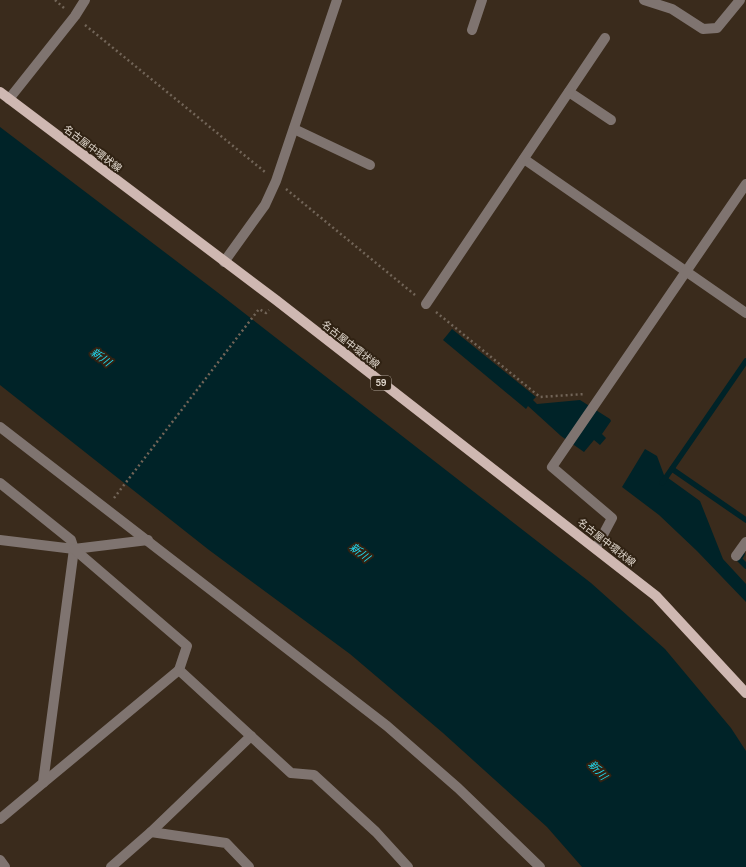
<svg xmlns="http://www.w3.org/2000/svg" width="746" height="867" font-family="'DM Sans','Noto Sans JP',sans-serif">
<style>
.water{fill:#002328}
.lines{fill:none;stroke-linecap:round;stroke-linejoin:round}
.stream{stroke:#002328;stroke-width:5.5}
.path{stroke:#726558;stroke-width:2.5;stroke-dasharray:2 3;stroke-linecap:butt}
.minor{stroke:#7f7470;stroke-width:10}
.major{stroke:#cfb8b2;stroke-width:10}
.labels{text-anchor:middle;stroke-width:4;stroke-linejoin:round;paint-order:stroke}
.shield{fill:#302213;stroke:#aca196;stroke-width:1}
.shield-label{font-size:9px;font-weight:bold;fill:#e1d8ce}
.street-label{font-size:10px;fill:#e1d8ce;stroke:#302213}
.water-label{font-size:11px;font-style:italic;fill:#20d9ef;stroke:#302213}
</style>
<rect width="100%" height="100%" fill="#3a2b1c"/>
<g class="water">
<path d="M0,127L221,295L591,583L665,649L731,728L746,751V867H582L547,827L443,733L350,654L209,550L0,385Z"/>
<path d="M452,329L536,397L533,400L537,404L580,400L610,419L611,421L602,434L606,438L600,445L594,440L584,452L561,436L528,406L526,409L443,340Z"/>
<path d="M645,449L657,456L664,475L700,501L723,559L746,584V602L697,551L659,515L622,487Z"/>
</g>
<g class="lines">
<g class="stream">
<path d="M672,469L746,520"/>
<path d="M662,483L746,361"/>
<path d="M742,554L739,559L746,566"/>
</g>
<g class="path">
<path d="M55,0L64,8"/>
<path d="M85,25L265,172"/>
<path d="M286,189L415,295"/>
<path d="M436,312L540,397L585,394"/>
<path d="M114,498L259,309L266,313L269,310"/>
</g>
<g class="minor">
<path d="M644,0L672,9L703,29L717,28L740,0"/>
<path d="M472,30L482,0"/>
<path d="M569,92L611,120"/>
<path d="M9,99L75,16L85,0"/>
<path d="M294,129L370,165"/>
<path d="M524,159L746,313"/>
<path d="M224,262L265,205L276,181L337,0"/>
<path d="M426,304L605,38"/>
<path d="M0,427L387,726L458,788L540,867"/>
<path d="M0,483L71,540L74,549L43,783L0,819"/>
<path d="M0,540L74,549L148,540"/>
<path d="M596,548L612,518L552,467L746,184"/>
<path d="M74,549L187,646L179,670L291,773L314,775L376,832L408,867"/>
<path d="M736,556L746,542"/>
<path d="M43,783L179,670"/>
<path d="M151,832L226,843L249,867"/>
<path d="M0,860L5,867"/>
<path d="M111,867L151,832L251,736"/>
</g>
<path class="major" d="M0,92L276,300L656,596L746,693"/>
</g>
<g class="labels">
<rect class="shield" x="371" y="376" width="20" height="14" rx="3"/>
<g class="shield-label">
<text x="381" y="386">59</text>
</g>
<g class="street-label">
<text transform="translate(93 148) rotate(37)" y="4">名古屋中環状線</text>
<text transform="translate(351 344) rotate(38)" y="4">名古屋中環状線</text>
<text transform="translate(607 542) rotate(38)" y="4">名古屋中環状線</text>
</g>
<g class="water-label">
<text transform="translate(101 357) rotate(36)" y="4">新川</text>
<text transform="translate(360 552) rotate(38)" y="4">新川</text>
<text transform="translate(598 770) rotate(47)" y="4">新川</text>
</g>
</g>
</svg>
